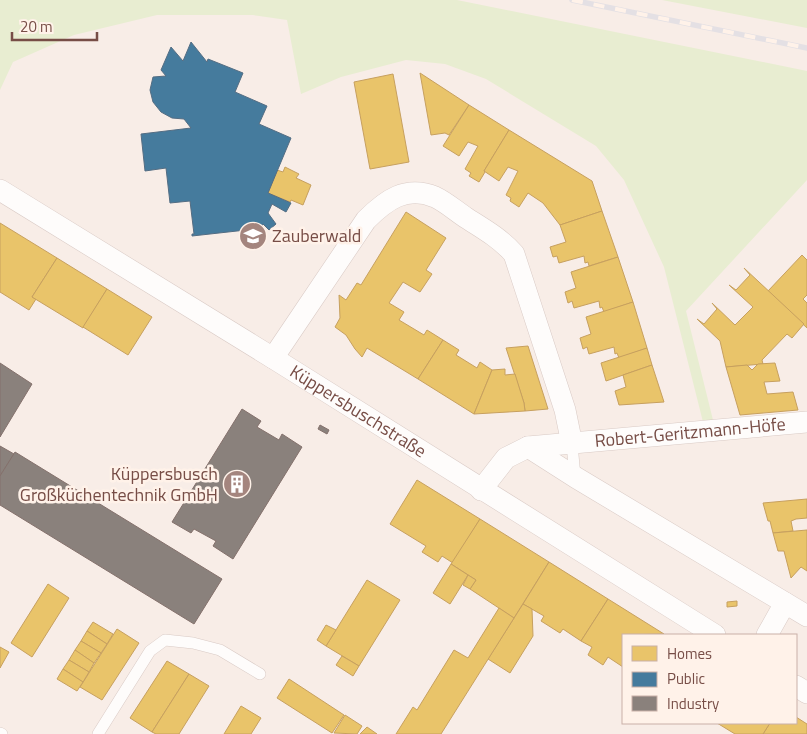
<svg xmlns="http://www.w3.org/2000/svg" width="807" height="734" font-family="'Titillium Web',sans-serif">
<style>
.green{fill:#e8edd1}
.homes{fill:#e9c46a;stroke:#c7a05f}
.public{fill:#457b9d;stroke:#546d83}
.industry{fill:#8a817c;stroke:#84716c}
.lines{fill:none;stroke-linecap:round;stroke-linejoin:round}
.lane-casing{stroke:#d9cac5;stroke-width:12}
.street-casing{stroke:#d9cac5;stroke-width:22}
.lane{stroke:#fefcfb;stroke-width:11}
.street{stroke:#fefcfb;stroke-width:21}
.rail-casing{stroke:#e4e0e4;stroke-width:5.5}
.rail{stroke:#fff2e9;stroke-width:4;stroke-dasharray:11;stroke-linecap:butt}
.labels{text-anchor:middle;stroke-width:5;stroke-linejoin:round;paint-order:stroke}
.poi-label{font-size:18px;fill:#774d46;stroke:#fff2e9;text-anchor:start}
.street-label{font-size:18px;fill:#774d46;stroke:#fff2e9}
</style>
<rect width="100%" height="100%" fill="#f8ede7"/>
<g class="green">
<path d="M0,0H457L807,71V180L686,311L713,420L703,422L664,267L624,180L596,146L486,79L445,64L406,60L341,77L301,94L287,20L253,15H157L74,35L13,62L0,90Z"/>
<path d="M662,0H807V28Z"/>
</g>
<g class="homes">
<path d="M420,73L469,105L449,135L445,133L431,135Z"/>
<path d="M393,74L409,162L370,169L354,82Z"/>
<path d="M469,105L509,130L484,171L485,172L479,182L469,176L471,173L465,169L478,146L468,142L459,156L443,146Z"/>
<path d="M509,130L592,181L602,211L560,225L543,203L528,193L519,207L510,201L511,198L506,195L518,171L508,167L499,181L484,171Z"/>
<path d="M285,167L299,174L296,178L311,185L303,205L291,200L290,202L268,193L277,170L283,172Z"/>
<path d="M602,211L618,257L589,266L588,262L585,263L584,256L559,263L557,256L553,257L550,247L566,242L560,225Z"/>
<path d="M406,212L446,238L426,270L432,274L420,292L403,282L389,303L404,312L399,320L424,335L427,330L443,340L418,379L367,348L362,357L355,349L346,335L335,327L340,318L339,295L346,300L357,283L361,285Z"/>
<path d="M0,223L57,258L32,297L36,299L29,310L0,292Z"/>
<path d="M802,255L807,260V295L803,299L807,303V328L768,291Z"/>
<path d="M618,257L633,302L604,312L602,307L600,308L599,301L574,308L572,301L568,303L565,292L576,288L571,272Z"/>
<path d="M57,258L107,289L83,328L32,297Z"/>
<path d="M744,268L804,324L792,338L787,334L762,360L763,364L726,367L720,341L697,319L704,324L717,309L712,303L735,325L753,307L729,285L736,290L750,275Z"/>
<path d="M107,289L152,317L128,355L83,327Z"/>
<path d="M633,302L647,348L619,358L617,353L615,354L614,347L589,354L587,347L583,349L580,338L591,334L586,317Z"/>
<path d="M443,340L459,350L456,355L477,368L480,362L492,370L474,414L418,379Z"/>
<path d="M528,346L548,409L525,411L524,403L506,348Z"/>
<path d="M647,348L652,365L606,381L601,363Z"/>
<path d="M775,363L780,381L764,382L767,394L793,392L798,410L740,415L726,367L747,365L752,370L758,364Z"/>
<path d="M652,365L664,402L619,405L615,391L626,387L623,375Z"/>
<path d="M505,369V375L515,374L524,403L525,411L474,414L492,370Z"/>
<path d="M417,480L480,519L453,563L442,556L438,562L422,552L426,546L390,524Z"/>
<path d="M807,499V518L796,519L791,521L793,531L773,533L770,521H768L763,503Z"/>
<path d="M480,519L549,562L514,618L470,589L476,580L451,564Z"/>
<path d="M807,530V571L801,567L791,578L784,551H778L773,533Z"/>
<path d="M549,562L608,599L581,641L563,629L560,633L541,621L544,616L523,604Z"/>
<path d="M451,564L468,575L450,604L433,593Z"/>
<path d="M468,575L476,580L470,589L463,585Z"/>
<path d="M367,580L400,600L359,666L326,646Z"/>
<path d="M48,584L69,598L32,657L11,643Z"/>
<path d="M608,599L664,634L623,635V667L608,657L603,665L588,655L592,647L581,641Z"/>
<path d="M737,601V606L727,607V602Z"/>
<path d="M523,604L532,609L533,636L510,673L488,659Z"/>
<path d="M499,608L514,618L441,734H396L413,707L417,710L454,650L468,658Z"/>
<path d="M93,622L113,634L107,644L87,631Z"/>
<path d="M326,625L336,630L326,646L317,640Z"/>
<path d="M117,629L139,643L102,700L80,687Z"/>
<path d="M87,631L107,644L101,653L81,641Z"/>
<path d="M81,641L101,653L94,663L75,650Z"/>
<path d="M0,647L9,652L0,668Z"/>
<path d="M75,650L94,663L89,672L69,660Z"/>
<path d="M342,656L359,666L353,676L336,665Z"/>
<path d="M69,660L89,672L83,682L63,669Z"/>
<path d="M167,661L189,674L152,732L130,718Z"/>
<path d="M63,669L83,682L77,691L57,679Z"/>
<path d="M189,674L209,686L179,734H156L152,732Z"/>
<path d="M289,679L344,715L332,733L277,698Z"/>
<path d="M241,706L261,718L251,734H224Z"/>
<path d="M345,715L362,726L357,734L334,733Z"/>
<path d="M796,717L807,724V734H763L770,723H796Z"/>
<path d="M717,723H770L763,734H735Z"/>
<path d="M367,727L377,734H360Z"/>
</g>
<path class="public" d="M191,42L207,62L208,59L243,73L235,92L267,106L259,124L291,138L268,193L291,203L286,212L272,204L268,213L276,224L269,230L263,224L259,232L266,238L257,245L246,230L192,236V234H194L190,201L170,203L166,168L145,171L141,134L191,128L184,119L172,118L161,112L153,102L150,90L153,77L166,76L161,70L171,47L183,61Z"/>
<g class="industry">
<path d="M0,363L32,384L0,437Z"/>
<path d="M242,409L261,421L257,427L279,440L282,434L302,447L233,559L213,546L216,541L194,529L191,533L172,522Z"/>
<path d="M320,425L329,430L327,434L318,429Z"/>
<path d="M0,446L14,454L0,476Z"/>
<path d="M15,452L222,579L194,624L0,505V476Z"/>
</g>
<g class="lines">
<g class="lane-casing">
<g id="lane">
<path d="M572,444L575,477"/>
<path d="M0,733L2,734"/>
<path d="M98,734L150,651L165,640L193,643L220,650L260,674"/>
</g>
</g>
<g class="street-casing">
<g id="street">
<path id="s1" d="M0,190L273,358L715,635"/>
<path d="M273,358L366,220C386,200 406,185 435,197C446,202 457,212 468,219C484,229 501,239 514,254L565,410L572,444"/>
<path d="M528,447L575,477L807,616"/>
<path id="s2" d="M481,490L506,458L528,447L807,422"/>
<path d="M767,635L785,603"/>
<path d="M796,686L807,693"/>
</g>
</g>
<use href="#lane" class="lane"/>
<use href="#street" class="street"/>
<g class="rail-casing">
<path id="rail" d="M572,0L807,48"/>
</g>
<use href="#rail" class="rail"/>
</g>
<defs>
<g id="school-disc" transform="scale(1.4375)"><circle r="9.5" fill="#a4857e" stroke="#fff2e9"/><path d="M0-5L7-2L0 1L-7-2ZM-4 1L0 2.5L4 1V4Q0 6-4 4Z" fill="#fff"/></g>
<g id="building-disc" transform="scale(1.4375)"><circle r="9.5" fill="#a4857e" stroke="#fff2e9"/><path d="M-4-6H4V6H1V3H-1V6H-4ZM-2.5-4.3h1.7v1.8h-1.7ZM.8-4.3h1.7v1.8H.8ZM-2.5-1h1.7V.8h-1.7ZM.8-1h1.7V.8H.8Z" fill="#fff"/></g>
</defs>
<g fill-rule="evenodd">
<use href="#school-disc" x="253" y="236"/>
<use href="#building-disc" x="237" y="484"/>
</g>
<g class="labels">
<g class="poi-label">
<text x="272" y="242">Zauberwald</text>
<text x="218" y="480" text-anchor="end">Küppersbusch<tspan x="218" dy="21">Großküchentechnik GmbH</tspan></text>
</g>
<g class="street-label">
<text dy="6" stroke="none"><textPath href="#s1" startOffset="421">Küppersbuschstraße</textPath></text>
<text dy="6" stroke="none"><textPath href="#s2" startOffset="228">Robert-Geritzmann-Höfe</textPath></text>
</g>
</g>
<rect x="622" y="634" width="175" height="90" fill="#fff2e9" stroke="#c9b0a8"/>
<rect x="632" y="646" width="25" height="15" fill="#e9c46a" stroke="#c9b0a8"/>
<text x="667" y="659" font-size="15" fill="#774d46">Homes</text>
<rect x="632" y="672" width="25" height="15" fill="#457b9d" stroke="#c9b0a8"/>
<text x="667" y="684" font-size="15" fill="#774d46">Public</text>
<rect x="632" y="696" width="25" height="15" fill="#8a817c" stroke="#c9b0a8"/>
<text x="667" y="709" font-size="15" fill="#774d46">Industry</text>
<path d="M12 32v8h85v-8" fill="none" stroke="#774d46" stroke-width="2.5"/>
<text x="20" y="32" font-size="15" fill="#774d46" stroke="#fff2e9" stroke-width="4" paint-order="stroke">20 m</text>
</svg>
